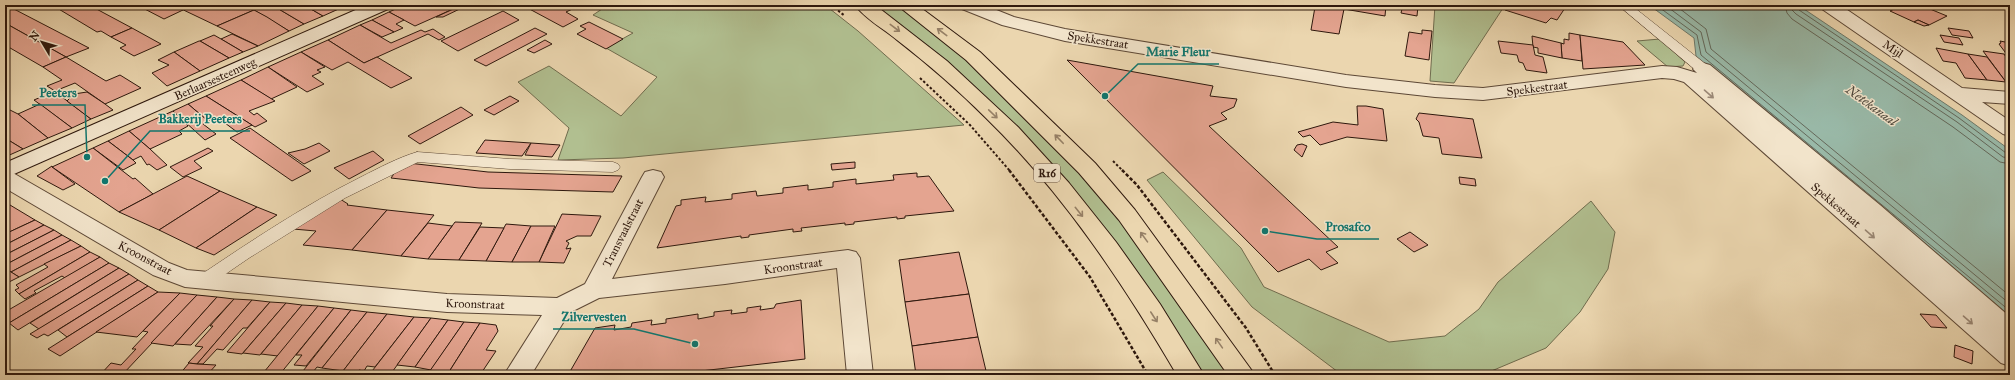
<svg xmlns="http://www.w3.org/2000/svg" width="2015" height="380" font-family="'IM FELL Great Primer',serif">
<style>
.green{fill:#b1bf90;stroke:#706c4e}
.water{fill:#99b9a8;stroke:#6e796a}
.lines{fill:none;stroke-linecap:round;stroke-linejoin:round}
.shore{stroke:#64685a;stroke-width:1}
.building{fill:#e4a490;stroke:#2e180d}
.lane-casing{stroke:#5d4836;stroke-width:1}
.street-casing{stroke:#5d4836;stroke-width:2}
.secondary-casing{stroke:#2e180d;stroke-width:2}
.primary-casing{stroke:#2e180d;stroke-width:2}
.path-far1{stroke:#2e180d;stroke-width:2;stroke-dasharray:2.5 2;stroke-linecap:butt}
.path{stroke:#2e180d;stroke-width:2.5;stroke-dasharray:3.5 2;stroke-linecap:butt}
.lane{fill:#f2e4cb;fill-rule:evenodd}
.street{fill:#f2e4cb;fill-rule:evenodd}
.secondary{fill:#f2e4cb;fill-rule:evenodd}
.primary{fill:#ebd6af;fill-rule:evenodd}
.oneway{stroke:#968066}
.oneway2{stroke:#9a8876}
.labels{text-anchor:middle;stroke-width:3;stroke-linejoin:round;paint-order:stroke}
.shield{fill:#f2e4cb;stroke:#695546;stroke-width:1}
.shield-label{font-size:11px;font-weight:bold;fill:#2e180d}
.street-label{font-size:12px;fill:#2e180d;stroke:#f2e4cb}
.water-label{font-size:13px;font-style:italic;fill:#4e483c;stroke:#f2e4cb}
.leader{fill:none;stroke:#0f766e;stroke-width:1.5}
.callout-dot{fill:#0f766e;stroke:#f2e4cb;stroke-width:1.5}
.callout-label{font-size:13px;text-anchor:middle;font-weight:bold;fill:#0f766e;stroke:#f2e4cb;stroke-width:3;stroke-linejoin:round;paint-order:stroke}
</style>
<rect width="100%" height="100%" fill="#ebd6af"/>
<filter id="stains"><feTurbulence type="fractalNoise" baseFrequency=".005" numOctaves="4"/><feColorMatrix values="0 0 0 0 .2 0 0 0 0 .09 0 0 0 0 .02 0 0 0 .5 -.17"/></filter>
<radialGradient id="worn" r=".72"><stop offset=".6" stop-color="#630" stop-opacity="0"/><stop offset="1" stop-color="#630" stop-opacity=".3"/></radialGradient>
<g class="green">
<path d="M608,5H825L858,31L964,125L623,158L558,160L569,128L518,82L549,66L621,116L657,77L606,48L633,33L593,15Z"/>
<path d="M872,5H897L948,44L1035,123L1121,216L1232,375H1197L1100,226Z"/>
<path d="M1435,5H1505L1454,83L1430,81Z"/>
<path d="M1660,39L1685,62L1683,66L1668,67L1637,41Z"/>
<path d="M1163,172L1241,248L1264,287L1389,342L1445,336L1479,309L1498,282L1591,201L1615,232L1608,269L1580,312L1546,348L1482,375H1342L1252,307L1147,180Z"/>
</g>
<path class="water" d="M1649,5H1798L1962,115L2010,150V316L1884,210L1696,56L1694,38Z"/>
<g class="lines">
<g class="shore">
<path d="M1656,5L1697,35L1701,55L2010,311"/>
<path d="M1665,5L1701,32L1706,52L2010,304"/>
<path d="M1675,5L1706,29L1711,49L2010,296"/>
<path d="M1785,5L1787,13L1792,19L1953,127L2000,162L2010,164"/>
<path d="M1791,5L1792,10L1796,14L1957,122L2003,157L2010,158"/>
<path d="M1797,5L1799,10L1959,118L2006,153H2010"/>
</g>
</g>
<g class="building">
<path d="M5,5H20L12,8L89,48L66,57L5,23Z"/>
<path d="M52,5H89L132,28L111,37L101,31L97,32Z"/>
<path d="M137,5H173L183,10L164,19Z"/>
<path d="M173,5H246L254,10L217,26Z"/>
<path d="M265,5H272L304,24L289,31L254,10Z"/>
<path d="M283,5H304L323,16L304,24L277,8Z"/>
<path d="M304,5H339L343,7L323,16Z"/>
<path d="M404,5H462L415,26L389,12Z"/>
<path d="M462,5H468L443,17H436Z"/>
<path d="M522,5H581L566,12L578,19L563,27Z"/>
<path d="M1313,5H1386L1385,16L1344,9L1339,34L1311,30L1315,7Z"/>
<path d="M1403,5L1418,6L1417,16L1401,13Z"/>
<path d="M1509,5H1567L1557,20L1551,18L1546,23L1505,10Z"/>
<path d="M1903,5H1931L1935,7L1930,9L1947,16L1929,25L1918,20L1914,22L1890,11Z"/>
<path d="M254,10L267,17L289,31L258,46L217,26Z"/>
<path d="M503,11L519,20L458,51L441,41Z"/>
<path d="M389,12L404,20L396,24L403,28L394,32L372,20Z"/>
<path d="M372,20L394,32L382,37L360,25Z"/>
<path d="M1918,20L1929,25L1924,26L1914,22Z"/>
<path d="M589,22L623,39L606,49L577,34L586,29L580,26Z"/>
<path d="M5,23L66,57L43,67L5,45Z"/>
<path d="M360,25L391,43L421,30L425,32L433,29L445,37L439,40L428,34L364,63L328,40Z"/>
<path d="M132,28L161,44L134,56L120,48L126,45L111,37Z"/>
<path d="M535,28L547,34L486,66L474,60Z"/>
<path d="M1948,28L1969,31L1973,38L1952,35Z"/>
<path d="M1422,30L1432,31L1429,60L1405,56L1409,32L1422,34Z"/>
<path d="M1569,33L1580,35L1582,61L1562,58L1561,43L1564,44V39L1569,40Z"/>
<path d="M232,34L258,46L243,52L221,39Z"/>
<path d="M214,35L221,39L243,52L229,58L200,41Z"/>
<path d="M1580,35L1623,42L1645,65L1583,69Z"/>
<path d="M1940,35L1959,38L1963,45L1944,42Z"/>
<path d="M1532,36L1561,43L1562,58L1538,53V48L1533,47Z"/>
<path d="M328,40L364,63L377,57L412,78L391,88L348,62L332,70L301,52Z"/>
<path d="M545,40L552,44L534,53L527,50Z"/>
<path d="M199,41H200L229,58L200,71L174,52Z"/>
<path d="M1498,41L1533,45L1535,55L1543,57L1547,73L1526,70L1523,63L1519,62L1517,55L1501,53Z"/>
<path d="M2000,41L2010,43V63L2004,55L2008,56L1999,44L2001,43Z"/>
<path d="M1936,48L1968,54L1987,80L1965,78L1956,63L1943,61Z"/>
<path d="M1983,51L2004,54L2010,63V83L2006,82Z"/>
<path d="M174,52L200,71L167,86L152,73L169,65L158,60Z"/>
<path d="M301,52L325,67L317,70L321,72L312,76L324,84L307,92L268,67Z"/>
<path d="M1968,54L1987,57L2006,82L1987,80Z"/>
<path d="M66,57L106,81L120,75L141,88L105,104L75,83L55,91L47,86L62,80L43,67Z"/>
<path d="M1067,60L1213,86L1210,96L1237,99L1234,107L1221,113L1227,119L1209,126L1338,247L1326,252L1338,263L1321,270L1309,259L1278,272Z"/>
<path d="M268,67L297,87L271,99L241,80Z"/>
<path d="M241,80L275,101L249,111L254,115L257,113L267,121L255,127L206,96Z"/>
<path d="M55,91L60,96L65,94L67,95L62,97L91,119L72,128L34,100Z"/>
<path d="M87,92L105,104L113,110L91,119L67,101L74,94Z"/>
<path d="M206,96L252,125L237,132L217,117L208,121L188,104Z"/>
<path d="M510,96L519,101L494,115L484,110Z"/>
<path d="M40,104L72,128L48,138L18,114Z"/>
<path d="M188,104L208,121L203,124L216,134L205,140L173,111Z"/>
<path d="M1357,106H1366L1383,109L1387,141L1347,137L1320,145L1310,135L1303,137L1298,132L1333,122L1358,125Z"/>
<path d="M461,107L473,115L420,144L408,136Z"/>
<path d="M10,110L18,114L48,138L23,149L5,138V112Z"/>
<path d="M173,111L188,126L179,131L182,134L150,149L129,131Z"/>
<path d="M1419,113L1473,119L1482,158L1442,154L1439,138L1423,136L1419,122L1416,119Z"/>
<path d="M250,128L311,171L292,181L230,138Z"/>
<path d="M129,131L150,149L167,165L157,170L149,164L147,165L141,156L133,160L108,141Z"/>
<path d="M5,138L23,149L5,157Z"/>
<path d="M485,140L531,143L522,156L476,153Z"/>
<path d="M108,141L133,160L136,163L123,170L93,148Z"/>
<path d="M319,143L330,151L304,164L288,153L305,149Z"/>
<path d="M531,143L560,145L552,157L525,155Z"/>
<path d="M1302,144L1307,146L1302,157L1294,150L1297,145Z"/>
<path d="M93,148L133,179L135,178L153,194L119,212L52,167Z"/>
<path d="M208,148L213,151L194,161L202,168L183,177L170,167Z"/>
<path d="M373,151L384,160L349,179L334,168Z"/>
<path d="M855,162V168L832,170L831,164Z"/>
<path d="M408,163L488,172L622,176L613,192L479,188L391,178L398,168Z"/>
<path d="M52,166V167L75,184L63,190L37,176Z"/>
<path d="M917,173V177L929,176L954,211L905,216V218L897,219V217L854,222V224L845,225V223L801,228L802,231L793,232V229L749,235V237L741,238V236L657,248L676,206L681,205V200L706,197L705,202L732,199V194L756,191L757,196L783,193V188L808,185V190L833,187V182L856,179V184L894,180L893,175Z"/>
<path d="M187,176L220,191L159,230L119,212Z"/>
<path d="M1459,177L1475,179L1476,186L1460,184Z"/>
<path d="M220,191L257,207L196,248L159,230Z"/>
<path d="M340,199L348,204L347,205L387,210L352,250L303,245L316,231L293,229Z"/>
<path d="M5,202L35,220L5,234Z"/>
<path d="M257,207L277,215L214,255L196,248Z"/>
<path d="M387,210L434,215L401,256L352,250Z"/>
<path d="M562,214L601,216L591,236H577L566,241L569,243L566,249L571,248L564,263L539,262Z"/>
<path d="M35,220L44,225L5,245V234Z"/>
<path d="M455,222L482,223L459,260L428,259Z"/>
<path d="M428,223L452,226L428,259L401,256Z"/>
<path d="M506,224L531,226L512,262L486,261Z"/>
<path d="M44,225L54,230L5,255V245Z"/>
<path d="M531,226H555L539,262H512Z"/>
<path d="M480,227L504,228L486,261L459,260Z"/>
<path d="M54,230L62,235L5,265V255Z"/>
<path d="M1410,232L1428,245L1414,252L1397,239Z"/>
<path d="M62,235L71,240L11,272L5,268V265Z"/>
<path d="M71,240L81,246L19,277L11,272Z"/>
<path d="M81,246L90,252L19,294L15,290L19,288L16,285L48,267L44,264Z"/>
<path d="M90,252L100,257L65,278L62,276L34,291L36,293L25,299L19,294Z"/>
<path d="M959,252L969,294L905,302L899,260Z"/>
<path d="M100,257L109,263L9,323L7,321L5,323V312Z"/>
<path d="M109,263L119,268L18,330L9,323Z"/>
<path d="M5,268L11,272L19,277L5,284Z"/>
<path d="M119,268L129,274L39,329L30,323Z"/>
<path d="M129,274L138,280L48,336L44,334L37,338L30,334Z"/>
<path d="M138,280L148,286L67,337L58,330Z"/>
<path d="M148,286L158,292L60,356L48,349Z"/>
<path d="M158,292L180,293L137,337L96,332Z"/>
<path d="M180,293L197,295L123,374H128L127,375H100L111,363L121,365L136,349H132L148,332L143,331Z"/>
<path d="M969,294L978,337L912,346L905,302Z"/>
<path d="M197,295L217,297L173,346L151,343Z"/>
<path d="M217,297L234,299L191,345L175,344Z"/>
<path d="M234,299L252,300L197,364L188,363L203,347L195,346L213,326H210Z"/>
<path d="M252,300L270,302L247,328H243L223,350L217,349L203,364H197Z"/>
<path d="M801,300L805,359L666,375H568L595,328L615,325L614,330L631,327L632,323L652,320L651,325L666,323V319L698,314V319L714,316V312L732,310L731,314L747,312V308L761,306L760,310L774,308L776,304Z"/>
<path d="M270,302L286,303L242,354L227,352Z"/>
<path d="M286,303L302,305L260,355L243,353Z"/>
<path d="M302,305L318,306L278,356L261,354Z"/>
<path d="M318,306L334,308L280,374L264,372Z"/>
<path d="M334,308L351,310L306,366L294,365L302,355H296Z"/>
<path d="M351,310L367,312L322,368L317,367L313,372L303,371Z"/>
<path d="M367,312L387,314L343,371L322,368Z"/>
<path d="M387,314L414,317L375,367L367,366L364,371L359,370L355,375H345L348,371H343Z"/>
<path d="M1920,314L1936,315L1947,328L1931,327Z"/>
<path d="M414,317L431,318L390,375H369Z"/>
<path d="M431,318L448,320L415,367L397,365Z"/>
<path d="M448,320L464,322L431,370L415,367Z"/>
<path d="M464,322L480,323L447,375H427Z"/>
<path d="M480,323L496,325L498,331L486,350L496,351L480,375H447Z"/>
<path d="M978,337L987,375H916L912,346Z"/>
<path d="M1955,345L1973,351L1972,364L1954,357Z"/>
<path d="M189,363L197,364L216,365L207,375H179Z"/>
</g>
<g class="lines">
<g class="lane-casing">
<g id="lane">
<path d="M1618,5H1631L1708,66L1710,69L1708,72H1698Z"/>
<path d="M417,152L510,159L613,162L618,164L620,167L618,170L613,172L510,169L418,162L345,198L249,258L211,284L205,286L199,284L197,280L199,276C251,241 305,205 361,177C379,168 397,158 417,152Z"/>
</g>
</g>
<g class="street-casing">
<g id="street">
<path d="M959,5H984L1014,17L1065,29L1346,75L1435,85L1483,88L1662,66L1677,67L1697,73L1693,69L1696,65L1703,63L1710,65L1880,205L2010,317V366L2001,363L1684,82L1674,79L1662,78L1483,100L1435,97L1346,87L1065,41L1002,25L962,9Z"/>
<path d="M1819,5H1840L1962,88L2010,92V104L1982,102L2010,121V136L2003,134L1822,9Z"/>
<path d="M653,170L661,172L664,177L612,279L848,250L856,252L860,258L873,375H847L837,268L725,284L599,298L569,313L531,375H504L542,315L447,312L185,287L153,275L5,188V171L13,173L169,263L187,270L447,294L557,298L585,284L642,177L645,172Z"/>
</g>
</g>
<g class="secondary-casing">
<path id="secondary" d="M367,5H391L388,9L5,178V163Z"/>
</g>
<g class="primary-casing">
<g id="primary">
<path d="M855,5H875L947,61L1018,127L1069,183L1116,242L1160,304L1204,375H1177C1123,283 1063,193 986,118C958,90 928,64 897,40C884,29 865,19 855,5Z"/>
<path d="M897,5H917L980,52L1095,163L1135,210L1255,375H1228L1119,220L1079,173L966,60Z"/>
</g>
</g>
<g class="path-far1">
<path d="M831,5L845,16"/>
<path d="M920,78L970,125L1010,171"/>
<path d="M1113,161L1123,171"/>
</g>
<g class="path">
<path d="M1009,170L1090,277L1148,375"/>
<path d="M1122,170L1137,185L1246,328L1275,375"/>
</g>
<use href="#lane" class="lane"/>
<use href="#street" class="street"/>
<use href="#secondary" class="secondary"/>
<use href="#primary" class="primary"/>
</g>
<defs><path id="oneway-shaft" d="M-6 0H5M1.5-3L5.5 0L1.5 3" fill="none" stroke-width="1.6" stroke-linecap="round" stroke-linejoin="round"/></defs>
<g class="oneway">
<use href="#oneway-shaft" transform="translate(895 28) rotate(37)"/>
<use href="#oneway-shaft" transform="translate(942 32) rotate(-143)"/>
<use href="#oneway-shaft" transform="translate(993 114) rotate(44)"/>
<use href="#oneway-shaft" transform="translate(1059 139) rotate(-134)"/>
<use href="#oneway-shaft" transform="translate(1079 212) rotate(51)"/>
<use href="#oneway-shaft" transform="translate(1144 237) rotate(-126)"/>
<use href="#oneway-shaft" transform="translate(1154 317) rotate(57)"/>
<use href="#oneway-shaft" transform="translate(1219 343) rotate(-125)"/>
</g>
<g class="oneway2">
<use href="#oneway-shaft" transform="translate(1709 94) rotate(41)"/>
<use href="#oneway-shaft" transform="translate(1870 234) rotate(41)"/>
<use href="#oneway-shaft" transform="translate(1968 320) rotate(41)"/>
</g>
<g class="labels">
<rect class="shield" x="1034" y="164" width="26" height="18" rx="3"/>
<g class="shield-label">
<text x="1047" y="177">R16</text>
</g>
<g class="street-label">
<text transform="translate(1098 40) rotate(9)" y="4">Spekkestraat</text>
<text transform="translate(1893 49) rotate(34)" y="4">Mijl</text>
<text transform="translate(215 79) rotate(-24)" y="4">Berlaarsesteenweg</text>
<text transform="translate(1537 88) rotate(-7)" y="4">Spekkestraat</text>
<text transform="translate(1836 205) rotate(41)" y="4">Spekkestraat</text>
<text transform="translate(623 233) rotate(-63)" y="4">Transvaalstraat</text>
<text transform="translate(145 258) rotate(28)" y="4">Kroonstraat</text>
<text transform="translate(793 266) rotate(-8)" y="4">Kroonstraat</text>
<text transform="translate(475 304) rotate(2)" y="4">Kroonstraat</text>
</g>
<g class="water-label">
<text transform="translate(1872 105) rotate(36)" y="5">Netekanaal</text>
</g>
</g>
<path class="leader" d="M1105 96L1138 64H1219M87 157L85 105H32M105 181L150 131H250M1265 231L1317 239H1379M695 344L634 329H553"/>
<g class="callout-dot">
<circle cx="1105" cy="96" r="4"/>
<circle cx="87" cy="157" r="4"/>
<circle cx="105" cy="181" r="4"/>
<circle cx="1265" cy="231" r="4"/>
<circle cx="695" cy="344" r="4"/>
</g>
<g class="callout-label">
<text x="1178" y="56">Marie Fleur</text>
<text x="58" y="97">Peeters</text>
<text x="200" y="123">Bakkerij Peeters</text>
<text x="1348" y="231">Prosafco</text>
<text x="594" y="321">Zilvervesten</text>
</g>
<rect width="2015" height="380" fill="none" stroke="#ebd6af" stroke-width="20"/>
<rect x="6" y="6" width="2003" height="368" fill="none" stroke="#2e180d" stroke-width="2"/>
<rect x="10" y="10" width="1995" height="360" fill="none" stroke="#2e180d"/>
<g transform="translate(42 42) rotate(308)" stroke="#f2e4cb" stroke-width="3" paint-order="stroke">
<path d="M0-3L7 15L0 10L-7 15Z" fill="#2e180d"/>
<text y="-6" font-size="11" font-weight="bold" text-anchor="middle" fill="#2e180d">N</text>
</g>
<rect width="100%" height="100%" filter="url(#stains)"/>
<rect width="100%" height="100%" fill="url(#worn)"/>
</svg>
